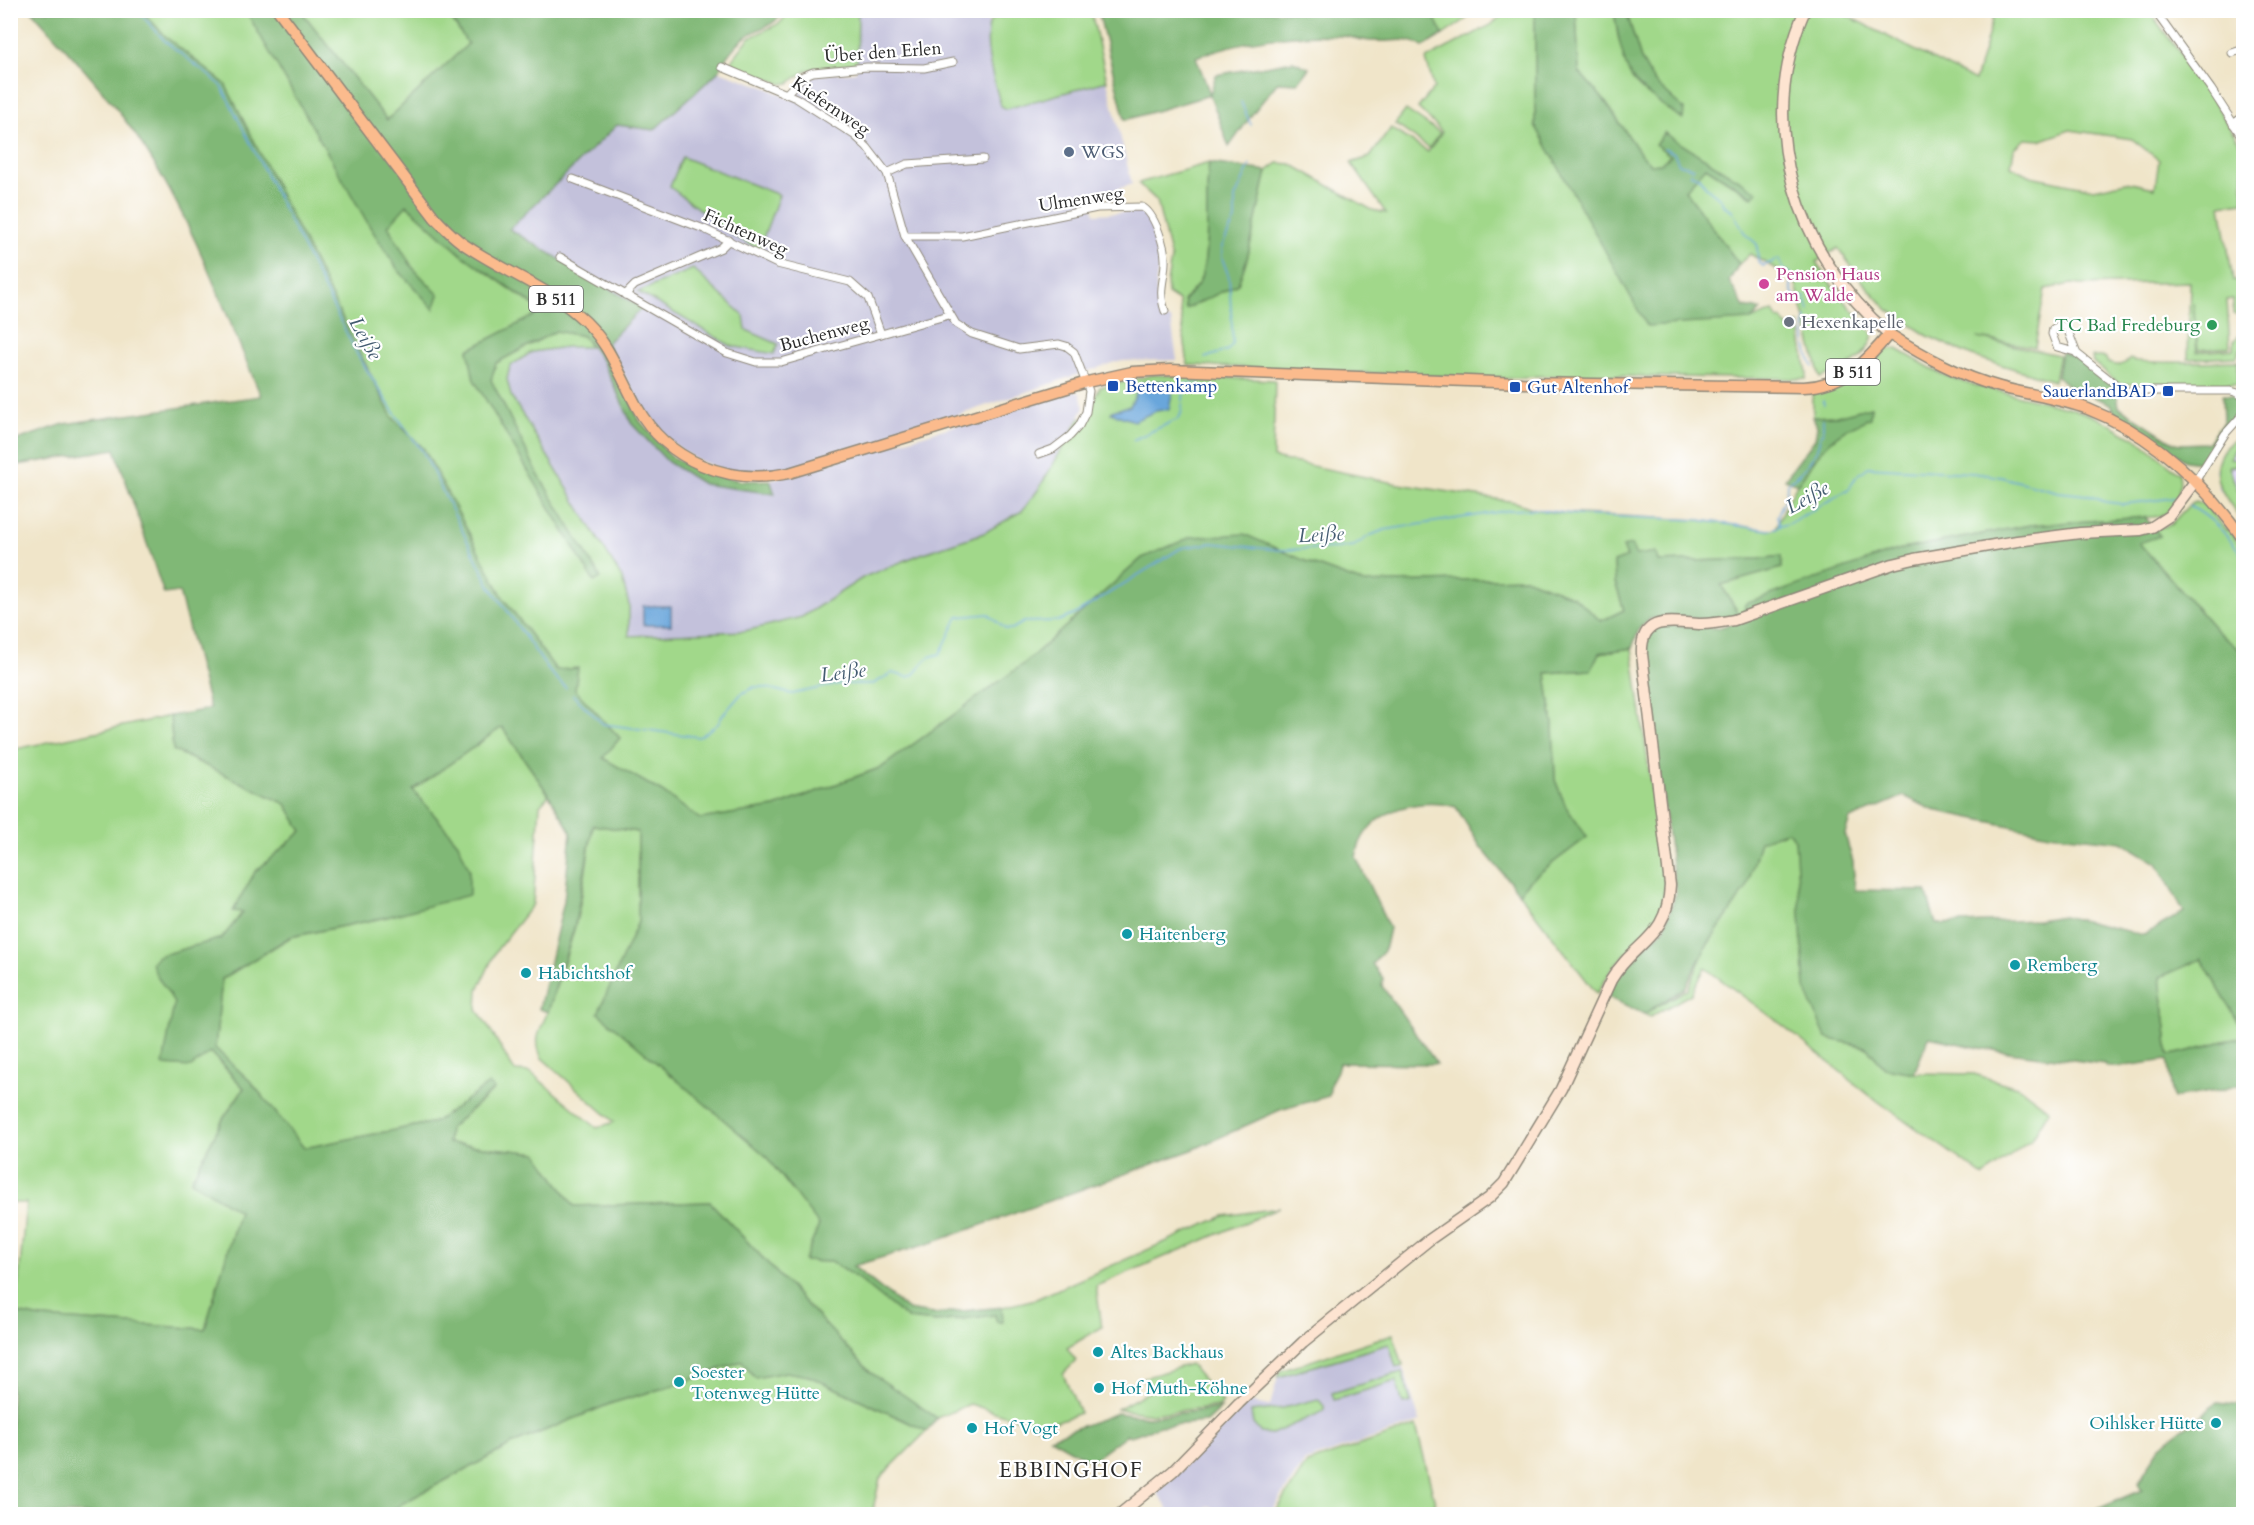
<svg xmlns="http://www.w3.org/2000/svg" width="2254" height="1525" font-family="Cardo,serif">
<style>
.built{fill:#ded5f5}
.industrial{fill:#c3c1db}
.green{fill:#a1d88a;stroke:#66825a;stroke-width:1.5;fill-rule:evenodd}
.forest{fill:#80b876;stroke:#567250;stroke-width:1.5;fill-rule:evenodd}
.water{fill:#69a6db;stroke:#4a6883;stroke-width:1.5}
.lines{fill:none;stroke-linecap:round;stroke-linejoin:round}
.stream{stroke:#69a6db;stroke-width:1.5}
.street-casing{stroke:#8e887a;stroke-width:9}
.secondary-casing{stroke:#8e887a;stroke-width:13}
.primary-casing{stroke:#8e887a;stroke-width:13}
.street{stroke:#fff;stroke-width:7}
.secondary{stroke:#fde4d1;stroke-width:10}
.primary{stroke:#fbbb8d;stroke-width:10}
.service-dot{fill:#5c6f8a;stroke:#fff;stroke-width:2}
.hotel-dot{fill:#d1479c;stroke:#fff;stroke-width:2}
.worship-dot{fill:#6b7280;stroke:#fff;stroke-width:2}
.leisure-dot{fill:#2e9e5b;stroke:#fff;stroke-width:2}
.transit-dot{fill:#1a4fb4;stroke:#fff;stroke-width:2}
.culture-dot{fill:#0f9aa8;stroke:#fff;stroke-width:2}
.labels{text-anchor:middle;stroke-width:4.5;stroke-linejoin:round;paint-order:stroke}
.shield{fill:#fff;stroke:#6b6b6b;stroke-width:1.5}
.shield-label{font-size:16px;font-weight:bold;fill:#2b2b2b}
.street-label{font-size:18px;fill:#2b2b2b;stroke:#fff}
.service-label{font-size:18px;fill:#4e5e75;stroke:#fff;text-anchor:start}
.hotel-label{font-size:18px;fill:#b23c85;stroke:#fff;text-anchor:start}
.worship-label{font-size:18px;fill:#5b616d;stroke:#fff;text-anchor:start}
.leisure-label{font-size:18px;fill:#27864d;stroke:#fff;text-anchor:end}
.transit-label{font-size:18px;fill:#164399;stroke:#fff;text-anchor:start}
.culture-label{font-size:18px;fill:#0d838f;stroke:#fff;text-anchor:start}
.water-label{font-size:20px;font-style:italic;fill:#445c71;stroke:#fff}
.quarter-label{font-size:21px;letter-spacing:1.5px;fill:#2b2b2b;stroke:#fff}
</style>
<rect width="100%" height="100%" fill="#fff"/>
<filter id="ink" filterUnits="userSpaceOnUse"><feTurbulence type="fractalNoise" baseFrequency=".0167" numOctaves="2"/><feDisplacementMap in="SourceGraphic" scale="12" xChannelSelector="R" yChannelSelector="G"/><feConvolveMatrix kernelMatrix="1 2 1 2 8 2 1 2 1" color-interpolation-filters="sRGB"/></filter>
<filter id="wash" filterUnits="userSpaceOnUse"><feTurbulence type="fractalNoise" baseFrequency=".008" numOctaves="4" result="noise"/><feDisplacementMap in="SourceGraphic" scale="24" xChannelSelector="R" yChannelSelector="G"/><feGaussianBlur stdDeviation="1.35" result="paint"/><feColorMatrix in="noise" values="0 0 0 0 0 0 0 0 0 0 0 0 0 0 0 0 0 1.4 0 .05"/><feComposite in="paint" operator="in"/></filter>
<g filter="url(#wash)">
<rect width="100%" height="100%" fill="#f0e5c9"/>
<path class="built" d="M2243,431V523L2219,488L2215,470L2224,449Z"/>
<g class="industrial">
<path d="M858,11H897L920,17L950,18H988L989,53L1001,107L1006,109L1107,81L1132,184L1090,199L1095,214L1139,212L1148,215L1160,258L1156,282L1157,301L1163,320L1171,319L1177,360L1118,361L825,460L768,475L728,472L693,458L667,439L645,414L607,343L642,309L509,229L617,125L654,130L719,71L770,89L792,100L802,83L817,75L856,72Z"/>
<path d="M566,347H591L602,360L632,424L668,462L774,494L770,480L1073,391L1080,393L1084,408L1038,490L1022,511L984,533L921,554L864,577L802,617L745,631L629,636V605L622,578L511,396L507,379L510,366L532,352Z"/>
<path d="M1389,1344L1396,1367L1403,1368L1420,1422L1305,1461L1274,1508L1263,1514H1221L1210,1506L1195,1514H1171L1157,1492L1248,1402L1270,1406L1278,1377Z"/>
</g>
<g class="green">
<path d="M2091,10L2104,12L2149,11L2207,90L2243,149V202L2221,205L2233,280L2243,281V349H2240L2237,357L2188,359L2190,282L2082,285L2071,284L2045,289L2035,347L1977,338L2059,355L2054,381L1972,356L1928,336L1888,310L1862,281L1838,248L1816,262L1838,294L1865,323L1873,335C1867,361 1843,369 1820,378L1795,280L1750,254L1739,264L1685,190L1706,167L1752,197L1665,133L1671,155L1661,163L1651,164L1642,156L1604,100L1579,72L1576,11H1614L1618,36L1632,79L1682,118L1683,109L1654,82L1641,59L1626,11H1838L1975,81L1995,11ZM2070,130L2132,139L2159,160L2155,188L2126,182L2094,189L2030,176L2011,166L2014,149L2025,139L2042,140ZM2233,299V314L2242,316L2243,332L2234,341V349L2197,352L2193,302L2198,350L2230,347L2227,300Z"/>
<path d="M142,11H246L292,89L433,308L438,295L412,267L387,225L407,205L462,255L543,312L468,350L538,474L491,380L496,363L556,331L583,336L591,347H566L532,352L510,366L507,379L511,396L622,578L629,605V636L745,631L802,617L864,577L921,554L984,533L1022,511L1038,490L1080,418L1084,420L1100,387L1153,375L1275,380L1273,458L1399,484L1515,502L1535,509L1558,513L1699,520L1769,530L1776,528C1791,492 1812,450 1845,429C1852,424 1862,421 1870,417L1871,407L1837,416L1813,417V393L1846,384L1869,367L1886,349H1897L1941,374L1969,384L2071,408L2103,420L2141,442L2179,473C2181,485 2179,504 2168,512C2165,515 2158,516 2154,517L2030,525L1897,550L1743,620L1721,585L1782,568L1781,556L1759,559L1658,562L1635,555L1624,547L1627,558L1614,563L1615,582L1624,610L1601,621L1574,597L1525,578L1364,583L1317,566L1142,558L1026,662L882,767L775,807L700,819L662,792L602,758L620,738L556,670L504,599L424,449L392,417L225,84L167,38Z"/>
<path d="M301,11H446L468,44L387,120Z"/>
<path d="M790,11H858L857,64L807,70L789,83L782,84L729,64L749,38L780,23Z"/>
<path d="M1063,11H1091L1107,81L1006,109L1001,106C994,81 982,47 990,21L998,17Z"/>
<path d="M1431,11H1473L1465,20L1443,35Z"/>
<path d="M1507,11H1535V125L1751,320L1773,311L1778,320L1781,318L1788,328L1799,324L1807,374L1806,379L1604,376H1540L1505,379L1188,365L1179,301L1168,294L1167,282L1171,259L1157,201L1138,183L1209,163C1204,199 1211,245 1201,278C1199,285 1190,294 1184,300L1186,309L1238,284L1247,259L1267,171L1278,163L1291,164L1372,210L1386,213L1351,163L1370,157L1391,128L1428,152L1442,132L1418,108L1434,88L1426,59L1491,25Z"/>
<path d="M1406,110L1440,133L1429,148L1395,124Z"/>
<path d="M682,157L779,195L759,249L734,236L670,187Z"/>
<path d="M693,269L744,316L746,330L778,344L774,354L731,346L638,292Z"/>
<path d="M2092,357H2105L2108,363C2117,366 2123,366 2130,359C2137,365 2222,361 2238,361V384H2119L2093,362Z"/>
<path d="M2242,433L2230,459L2243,461V465L2229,467L2238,491L2243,497V523C2228,499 2204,477 2224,449C2229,443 2236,438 2242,433Z"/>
<path d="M2196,501L2204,504L2226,530L2228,529L2243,548V653L2217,631L2138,542L2160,536L2154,529L2170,525L2191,503Z"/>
<path d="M1632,648L1665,887L1662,905L1657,920L1611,970L1597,994L1519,893L1529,881L1587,837L1566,807L1555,780L1553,725L1546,673L1590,670L1599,653Z"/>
<path d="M170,716L173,750L286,804L302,831L255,872L234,911H243L226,936L172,997L174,1004V1015L244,1088L223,1119L191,1180L239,1211L205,1329L42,1318L11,1312L10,1310H16L26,1203H10L11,750Z"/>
<path d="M502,727L549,795L540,805L533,904L496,951L478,990L477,1010C492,1029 501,1051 515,1071L530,1072L597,1128L614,1122L542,1058C531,1038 543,1026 550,1006C558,980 568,953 575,926C584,893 587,858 593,825L638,832V922L599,1013L765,1155L820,1225L805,1261L832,1262L857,1278L908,1319L936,1322L995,1315L997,1322H1002V1307L1036,1299L1224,1216L1279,1208L1096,1286L1102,1327L1067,1348L1076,1361L1063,1374L1080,1413L1041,1427L970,1404L937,1418L870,1372L710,1202L574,1206L537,1153L448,1143L449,1129L494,1090L489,1084L435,1122L304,1148L251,1082L215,1048L222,979L291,937L387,917L458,843L413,790Z"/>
<path d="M1788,831L1795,840L1826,1037L1866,1047L1885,1068L1914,1073L1974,1074L2020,1088L2049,1110L2032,1139L1984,1176L1869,1095L1785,1027L1705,968L1691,994L1650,1017L1644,1014L1688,989L1706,947L1747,887L1760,840Z"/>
<path d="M2201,959L2243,1028V1038C2215,1040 2196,1052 2169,1055L2160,977Z"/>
<path d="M1393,1334L1403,1365L1396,1367L1389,1344L1278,1377L1280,1371Z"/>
<path d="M742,1361L755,1378L786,1372L809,1376L927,1431L880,1478L872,1514H388L403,1503L517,1442L612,1403L685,1382Z"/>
<path d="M1190,1364L1223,1402L1220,1406L1151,1414L1117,1409L1150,1391L1143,1378Z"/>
<path d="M1402,1372L1411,1402L1403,1404L1396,1381L1334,1400L1332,1393Z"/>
<path d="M1318,1399L1324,1406V1411L1272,1434L1261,1433L1253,1424L1251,1412L1283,1408Z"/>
<path d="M1416,1426L1438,1514H1269L1277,1510L1307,1463Z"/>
</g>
<g class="forest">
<path d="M474,10L786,11C774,25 765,26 750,34C738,41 724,58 719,71L654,130L617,125L509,229L642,308L607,343L639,420L670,456L701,472L742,481L770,480L775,494L703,484L668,462L632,424L602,360L583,336L556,331L496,363L491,380L538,474L601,578L594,582L474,380L468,350L543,311L462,255L407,205L388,226L412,267L439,295L434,309L398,270L370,227L246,11H301L387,120L468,44L446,11L470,13Z"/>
<path d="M32,11H142L167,38L225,84L392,417L424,449L504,599L556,670L578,668L575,690L620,738L603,758L662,792L700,819L775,807L882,767L1026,662L1142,558L1191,537L1244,534L1317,566L1364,583L1525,578L1574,597L1601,621L1624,610L1615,582L1614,562L1627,557L1623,547L1631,545L1636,555L1656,552L1658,562L1759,559L1781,556L1782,568L1721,585L1740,616L1716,620L1669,616L1650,619L1639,629L1632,648L1599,653L1591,670L1546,673L1553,725L1555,780L1566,807L1587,837L1529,881L1519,893L1480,846L1456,807C1416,796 1364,811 1356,857L1389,928L1384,951L1372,964L1383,978L1382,986L1437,1064L1339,1063L1337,1071L1331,1082L1329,1096L1280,1110L1192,1150L931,1243L853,1266L908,1310L933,1314L1002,1307L1003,1322H997L995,1315L936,1322L908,1319L857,1278L832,1262L804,1261L819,1225L765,1155L598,1013L638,922V832L593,825L575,925L548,1012L539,1009L564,901L571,832L549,795L502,727L413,790L458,843L469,869V895L387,917L290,937L222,979L215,1048L251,1082L304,1148L435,1122L489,1084L494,1089L449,1129L448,1143L537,1153L574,1206L710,1202L870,1372L937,1418L927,1431L809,1376L786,1372L755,1378L742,1361L685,1382L612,1403L517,1442L403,1503L388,1514H11V1312L42,1318L205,1329L239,1211L191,1181L223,1119L244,1088L211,1052L191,1067L163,1065L174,1004C169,989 154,978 152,962L158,956L222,938L243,912L233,911L255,872L302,831L286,804L173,750L170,716L210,709L179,592L164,594L115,449L11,466V442L64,424L261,396C226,315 195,226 147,152C114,100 72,56 32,11Z"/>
<path d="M1098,11H1431L1443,35L1423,47C1404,35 1395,43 1374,41C1363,41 1353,37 1342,36C1289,33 1245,39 1196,57L1210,94L1216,75L1293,61L1309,68L1298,83L1278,82L1253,113L1229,147L1210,95L1125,120Z"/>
<path d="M1535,11H1576L1579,72L1604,100L1642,156L1651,164L1661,163L1671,156L1655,144L1664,133L1758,192L1753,197L1706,167L1685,190L1739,264L1729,281L1744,307L1761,310L1751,320L1647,326L1535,125Z"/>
<path d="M1614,11H1626L1641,59L1654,82L1684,109L1683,119C1670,111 1639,90 1632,78C1622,62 1617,29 1614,11Z"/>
<path d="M1209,163L1267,171L1247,259L1238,284L1186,309L1184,300C1189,294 1199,286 1201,278C1211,245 1204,199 1209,163Z"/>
<path d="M2061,352L2072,356L2116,386L2119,407L2173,442L2180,444L2207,443L2223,422L2222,395C2230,395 2238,395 2240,404L2239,410L2199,463L2186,461L2117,416L2111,404L2071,388L2057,376Z"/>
<path d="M1871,407L1870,418C1829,435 1822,448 1798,484L1785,479L1815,439L1817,426L1813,417L1837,416Z"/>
<path d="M2145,517L2160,536L2139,543L2217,631L2243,653V1030L2201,959L2160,977L2169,1055C2196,1052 2215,1040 2243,1038V1084L2217,1091L2173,1098L2167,1060L2118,1067H2106L2105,1064L1984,1049L1929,1037L1914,1073L1885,1068L1866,1047L1826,1038L1805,988L1795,840L1788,831L1760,841L1747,887L1706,947L1685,988L1644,1014L1604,995L1620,969L1664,929L1676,893L1643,652L1652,630L1664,625L1718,628L1743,620L1745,604L1897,550L2030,525ZM1904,796L1933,810L2049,834L2122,842L2157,863L2184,912L2144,935L2063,916L2037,920L1936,924L1926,891L1855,890L1853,862L1845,834L1850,819Z"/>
<path d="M2218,1403L2243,1406V1514H2086L2142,1490L2138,1483L2161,1445Z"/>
<path d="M1221,1408L1206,1422L1159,1426L1131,1436L1126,1435L1091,1461L1050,1438L1117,1413L1149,1417Z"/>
</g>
<g class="water">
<path d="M1154,381H1166L1174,383L1169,409L1156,411L1134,421L1111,413L1112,411L1130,406L1141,383Z"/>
<rect x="643" y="606" width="28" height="19"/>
</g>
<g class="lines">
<g class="stream">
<path d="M137,10L165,41L221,85L357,354L393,411L423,452L490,586L549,671L566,688"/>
<path d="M1241,102L1251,125"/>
<path d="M1664,148L1674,153L1679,164L1693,168L1690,174L1699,177L1706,187L1721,199L1723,205L1732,210L1745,234L1757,244L1758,262L1763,266L1779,259L1783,269L1791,274C1790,283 1790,292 1797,299L1805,297L1809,311"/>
<path d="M1806,317C1802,331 1806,353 1813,367"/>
<path d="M1205,358L1228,350L1233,344L1229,277L1222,258V246L1235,220V198L1250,165"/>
<path d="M1823,401L1824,405"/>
<path d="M1133,440L1178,419L1181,414L1185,384L1199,382"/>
<path d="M2189,506C2214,518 2227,536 2244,557"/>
<path d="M1780,526L1777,516L1786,497L1787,484C1803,471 1818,457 1820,436L1823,434V419"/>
<path d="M573,695L603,724L699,737L718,724L722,716L741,694L754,687H763L792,694L839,684H873L892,673L908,677L913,675L929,657L940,654L958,617L988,614L1006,629H1012L1024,622L1058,621L1074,615L1181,548L1212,543L1279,550L1338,548L1354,546L1369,536L1384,530L1511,510L1535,509L1578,515L1699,520L1769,530L1790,523L1849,489L1856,477L1868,467L1973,473L2001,477L2059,492L2087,495L2106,502L2123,504L2174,498"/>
</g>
</g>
</g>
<g filter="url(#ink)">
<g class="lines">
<g class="street-casing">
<g id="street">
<path d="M2154,10L2211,89L2244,140"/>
<path d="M2232,53L2244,49"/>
<path d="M722,67L796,98L854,135L867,147L887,173L905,236L956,324L972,334L1019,349L1059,344L1066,346L1074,352L1089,391L1086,412L1079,426L1070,436L1053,449L1039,454"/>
<path d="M787,93L803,76L813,72L867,67L924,68L953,62"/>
<path d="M2233,124L2244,116"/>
<path d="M887,173L907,164L983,159"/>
<path d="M573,179L704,229L777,264L850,282L868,298L881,334"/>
<path d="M905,236H962L1097,208L1142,207C1155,213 1166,249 1165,263C1164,283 1158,290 1165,311"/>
<path d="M560,257L727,353L756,362H781L949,315"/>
<path d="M625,295L635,285L721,248L729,240"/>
<path d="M2077,354L2067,328L2060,325L2053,329L2052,334L2057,347L2075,352L2124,391H2231L2238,393L2244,398"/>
<path d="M2196,480L2225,434L2244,413"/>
</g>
</g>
<g class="secondary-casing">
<g id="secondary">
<path d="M1805,10C1754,126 1796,254 1889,334"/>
<path d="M1120,1514L1173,1471L1239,1403L1303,1342L1429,1240L1489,1198L1504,1183L1561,1089L1611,980C1634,941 1668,939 1670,885L1642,654C1640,613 1674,623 1701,624C1713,624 1723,622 1734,620L1893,564L1914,559L2017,541L2080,533L2141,530L2152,527L2169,516L2196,480"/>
</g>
</g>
<g class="primary-casing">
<path id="primary" d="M278,10L435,218C443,226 452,236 462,243C499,269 544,285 578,315C608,339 619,374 637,407C667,461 729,486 789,473L1087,382L1132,372L1170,370L1522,383L1804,387C1843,385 1866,363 1889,334C1924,356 1959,376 2000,387C2029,395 2060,398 2088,409C2154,435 2204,483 2244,540"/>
</g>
<use href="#street" class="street"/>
<use href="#secondary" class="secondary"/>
<use href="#primary" class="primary"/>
</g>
</g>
<circle class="service-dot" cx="1069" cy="152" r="6"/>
<circle class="hotel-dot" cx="1764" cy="284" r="6"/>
<circle class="worship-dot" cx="1789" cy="322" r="6"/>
<circle class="leisure-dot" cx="2212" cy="325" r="6"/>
<g class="transit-dot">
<rect x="1107" y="380" width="12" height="12" rx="3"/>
<rect x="1509" y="381" width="12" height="12" rx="3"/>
<rect x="2162" y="385" width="12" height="12" rx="3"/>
</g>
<g class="culture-dot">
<circle cx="1127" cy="934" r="6"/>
<circle cx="2015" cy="965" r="6"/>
<circle cx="526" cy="973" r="6"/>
<circle cx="1098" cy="1352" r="6"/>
<circle cx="679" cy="1382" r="6"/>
<circle cx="1099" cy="1388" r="6"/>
<circle cx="2216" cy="1423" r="6"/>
<circle cx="972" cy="1428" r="6"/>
</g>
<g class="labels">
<g class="shield">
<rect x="529" y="286" width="54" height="26" rx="4.5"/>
<rect x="1826" y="359" width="54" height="26" rx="4.5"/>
</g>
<g class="shield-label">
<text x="556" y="305">B 511</text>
<text x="1853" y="378">B 511</text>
</g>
<g class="street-label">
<text transform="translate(883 52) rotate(-4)" y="6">Über den Erlen</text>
<text transform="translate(831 106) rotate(34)" y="6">Kiefernweg</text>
<text transform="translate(1081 199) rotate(-9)" y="6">Ulmenweg</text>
<text transform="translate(746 232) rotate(24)" y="6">Fichtenweg</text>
<text transform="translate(824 334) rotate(-15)" y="6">Buchenweg</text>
</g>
<g class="service-label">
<text x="1081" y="158">WGS</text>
</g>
<g class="hotel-label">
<text x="1776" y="280">Pension Haus<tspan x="1776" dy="21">am Walde</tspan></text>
</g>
<g class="worship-label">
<text x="1801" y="328">Hexenkapelle</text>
</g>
<g class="leisure-label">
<text x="2200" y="331">TC Bad Fredeburg</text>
</g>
<g class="transit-label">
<text x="1125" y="392">Bettenkamp</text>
<text x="1527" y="393">Gut Altenhof</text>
<text x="2156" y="397" text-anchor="end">SauerlandBAD</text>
</g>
<g class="culture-label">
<text x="1139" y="940">Haitenberg</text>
<text x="2027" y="971">Remberg</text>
<text x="538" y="979">Habichtshof</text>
<text x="1110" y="1358">Altes Backhaus</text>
<text x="691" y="1378">Soester<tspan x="691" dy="21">Totenweg Hütte</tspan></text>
<text x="1111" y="1394">Hof Muth-Köhne</text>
<text x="2204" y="1429" text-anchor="end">Oihlsker Hütte</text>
<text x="984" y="1434">Hof Vogt</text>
</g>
<g class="water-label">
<text transform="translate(366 338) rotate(61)" y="7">Leiße</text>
<text transform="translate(1807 497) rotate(-29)" y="7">Leiße</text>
<text transform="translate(1321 534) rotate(-3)" y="7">Leiße</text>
<text transform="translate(843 672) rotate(-7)" y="7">Leiße</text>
</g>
<g class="quarter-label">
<text x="1071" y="1477">EBBINGHOF</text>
</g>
</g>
<rect width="2254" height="1525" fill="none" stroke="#fff" stroke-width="36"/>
</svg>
